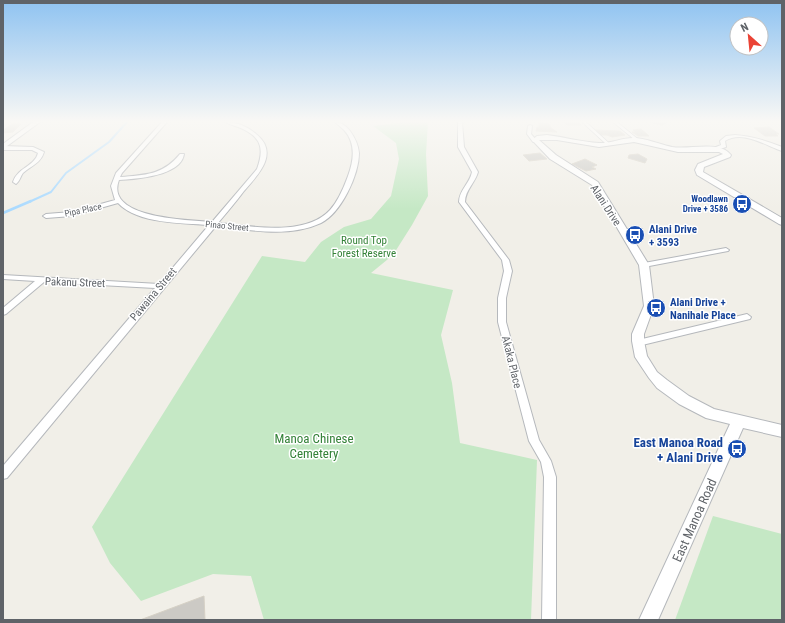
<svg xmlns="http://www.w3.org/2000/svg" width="785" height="623" font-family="'Roboto Condensed',sans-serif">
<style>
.green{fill:#c5e8c5}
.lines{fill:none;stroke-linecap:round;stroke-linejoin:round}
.stream-far1{stroke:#aadaff;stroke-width:2}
.stream{stroke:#aadaff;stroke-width:2.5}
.building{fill:#cccac5;stroke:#d6d1c6}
.service-casing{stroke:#b5b8bc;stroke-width:4}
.minor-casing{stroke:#b5b8bc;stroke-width:2}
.tertiary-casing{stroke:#b5b8bc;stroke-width:2}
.service{stroke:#fff;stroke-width:2.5}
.minor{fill:#fff;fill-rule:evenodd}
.tertiary{fill:#fff;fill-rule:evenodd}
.labels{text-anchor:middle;stroke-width:3;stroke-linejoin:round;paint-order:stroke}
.far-transit-label{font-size:9px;font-weight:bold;fill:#164399;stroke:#fff;text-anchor:end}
.far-street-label{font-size:9px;fill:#5f6368;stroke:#fff}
.street-label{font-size:11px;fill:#5f6368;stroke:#fff}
.transit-label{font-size:11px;font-weight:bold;fill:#164399;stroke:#fff;text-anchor:start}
.park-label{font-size:11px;fill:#348238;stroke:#fff}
.near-park-label{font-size:13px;fill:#348238;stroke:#fff}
.near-transit-label{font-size:13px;font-weight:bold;fill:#164399;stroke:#fff;text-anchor:end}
.near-street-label{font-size:13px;fill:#5f6368;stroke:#fff}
</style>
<rect width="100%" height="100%" fill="#f1efe8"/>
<g class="green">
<path d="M407,122H428L426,154L428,196L412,225L393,255L371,273L453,290L441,335L452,383L460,443L537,460L531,620H264L251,576L213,574L141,601L110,563L92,527L262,256L305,262L321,242L344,227L371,219L391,196L399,159L396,143L373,126Z"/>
<path d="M713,516L782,534V620H675Z"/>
</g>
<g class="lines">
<path class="stream-far1" d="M29,202L51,192L66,173L109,142L127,122"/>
<path class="stream" d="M3,213L31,201"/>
</g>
<g class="building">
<path d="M564,122H578L581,125H567Z"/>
<path d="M649,122H668L662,125Z"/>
<path d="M539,123L549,124L551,128L557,132L536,131L537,127L539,128Z"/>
<path d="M12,124H21L13,132L3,133L5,129Z"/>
<path d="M769,127L779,134H776L778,136H765L754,128Z"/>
<path d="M641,129L648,135L649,136H638L632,132H635L633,130Z"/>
<path d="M595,130L620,131L625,135L612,137L607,135H600Z"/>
<path d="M540,153L547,159L529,161L523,155Z"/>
<path d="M638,154L647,159L645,163L628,158L629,155Z"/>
<path d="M585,159L597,165L592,167L596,169L586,171L572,164Z"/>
<path d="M204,596L205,620H140Z"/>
</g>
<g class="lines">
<g class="service-casing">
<g id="service">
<path d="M584,122L608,144"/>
<path d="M615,122L637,140"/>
</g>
</g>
<g class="minor-casing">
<g id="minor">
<path d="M162,122H167L122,173L120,177C145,175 163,175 180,154H184C181,176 136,179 119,180C104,219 190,220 212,222L257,169C264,150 262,138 243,129C237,126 230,125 225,122C236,122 247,126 256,134C280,153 258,175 244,191C236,202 227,212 218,223C251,226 305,237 330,210C338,201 344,187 348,176C354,160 356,143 344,130C341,127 338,125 335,122C341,122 346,126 350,131C355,138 358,144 359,153C359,175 341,213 321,223C288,238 250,230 216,226L7,478L3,479V466L155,288L44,282L6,314L3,315V308L35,281L3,279V275L159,284L209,225C182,223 138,224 118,203L72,216L46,218L43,216L46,214L72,212L115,200L111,186L116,173Z"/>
<path d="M458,122H462L464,147L478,172C475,183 465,190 465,202L509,260L512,271L506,298V322L539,440L551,461L556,477V620H542L544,477L541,462L529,441L498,322V298L504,271L502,260L459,202C459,190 470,183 472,172L458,147Z"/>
<path d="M530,125L532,126L531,134L537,141V142H533L527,134L528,126Z"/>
<path d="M735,135C752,136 767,141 782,147V151C765,145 742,130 725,141L726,147L714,151L711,149L721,145L720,141L726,136Z"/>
<path d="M3,146L33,147L44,152C41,163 31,166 23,173C20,177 20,181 16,184L13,182C17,168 35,166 38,153L32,150H3Z"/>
<path d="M726,248L729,250L728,251L644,267L640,265L644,263Z"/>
<path d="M747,314L751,317L750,319L638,346L635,345L634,343L635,341L638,340Z"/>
</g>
</g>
<g class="tertiary-casing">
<g id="tertiary">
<path d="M33,122H40L3,149V144Z"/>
<path d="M547,135C564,137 582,142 599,143C610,144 621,138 633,138C646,138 658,144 672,147C689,150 720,140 731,155L730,157L704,167L703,172L782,218V225L779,224L697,175L695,170L698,164L723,154L719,152H678L634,142L599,147L557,140H539L556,155L598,182L649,265L654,306L644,334V341L647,356L657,372L667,380L689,396L714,409L782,425V437L743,428L658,620H639L730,424L706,418L679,404L657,388L649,378L635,357L632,341V334L644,306L639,265L592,185L550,159L532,140L537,136Z"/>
</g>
</g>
<use href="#service" class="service"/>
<use href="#minor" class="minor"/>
<use href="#tertiary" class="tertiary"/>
</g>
<linearGradient id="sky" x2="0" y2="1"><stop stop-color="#8fc3f1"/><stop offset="0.58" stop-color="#f9f8f5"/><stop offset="1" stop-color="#f9f8f5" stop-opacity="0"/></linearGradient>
<rect width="785" height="209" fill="url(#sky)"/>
<defs>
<g id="bus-disc" transform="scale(1)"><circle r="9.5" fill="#1a4fb4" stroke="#fff"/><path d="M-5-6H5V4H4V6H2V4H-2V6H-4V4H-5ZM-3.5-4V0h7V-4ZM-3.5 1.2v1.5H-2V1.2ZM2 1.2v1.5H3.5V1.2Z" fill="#fff"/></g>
</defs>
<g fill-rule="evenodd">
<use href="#bus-disc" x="742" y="204"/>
<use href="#bus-disc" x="635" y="235"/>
<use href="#bus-disc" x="656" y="308"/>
<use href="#bus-disc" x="737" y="449"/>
</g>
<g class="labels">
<g class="far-transit-label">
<text x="728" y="202">Woodlawn<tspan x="728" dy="10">Drive + 3586</tspan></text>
</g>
<g class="far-street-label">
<text transform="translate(83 210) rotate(-12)" y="3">Pipa Place</text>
<text transform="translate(227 226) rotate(5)" y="3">Pinao Street</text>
</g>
<g class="street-label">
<text transform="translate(606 205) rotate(57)" y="4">Alani Drive</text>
<text transform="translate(75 282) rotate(2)" y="4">Pakanu Street</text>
<text transform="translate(153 294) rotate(-50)" y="4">Pawaina Street</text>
<text transform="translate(512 362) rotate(76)" y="4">Akaka Place</text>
</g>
<g class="transit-label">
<text x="649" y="233">Alani Drive<tspan x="649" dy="13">+ 3593</tspan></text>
<text x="670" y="306">Alani Drive +<tspan x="670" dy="13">Nanihale Place</tspan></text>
</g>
<g class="park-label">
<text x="364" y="244">Round Top<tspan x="364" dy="13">Forest Reserve</tspan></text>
</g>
<g class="near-park-label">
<text x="314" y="443">Manoa Chinese<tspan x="314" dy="15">Cemetery</tspan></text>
</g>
<g class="near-transit-label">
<text x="723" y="447">East Manoa Road<tspan x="723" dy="15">+ Alani Drive</tspan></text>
</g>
<g class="near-street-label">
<text transform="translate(694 520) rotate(-66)" y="5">East Manoa Road</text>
</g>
</g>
<rect width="785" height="623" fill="none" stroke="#5f6368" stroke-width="8"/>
<g transform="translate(749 36) rotate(333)"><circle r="19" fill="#ffffff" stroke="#bfc1c3"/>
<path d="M0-3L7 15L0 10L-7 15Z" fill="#ea4335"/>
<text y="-6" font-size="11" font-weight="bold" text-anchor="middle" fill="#5f6368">N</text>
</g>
</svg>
